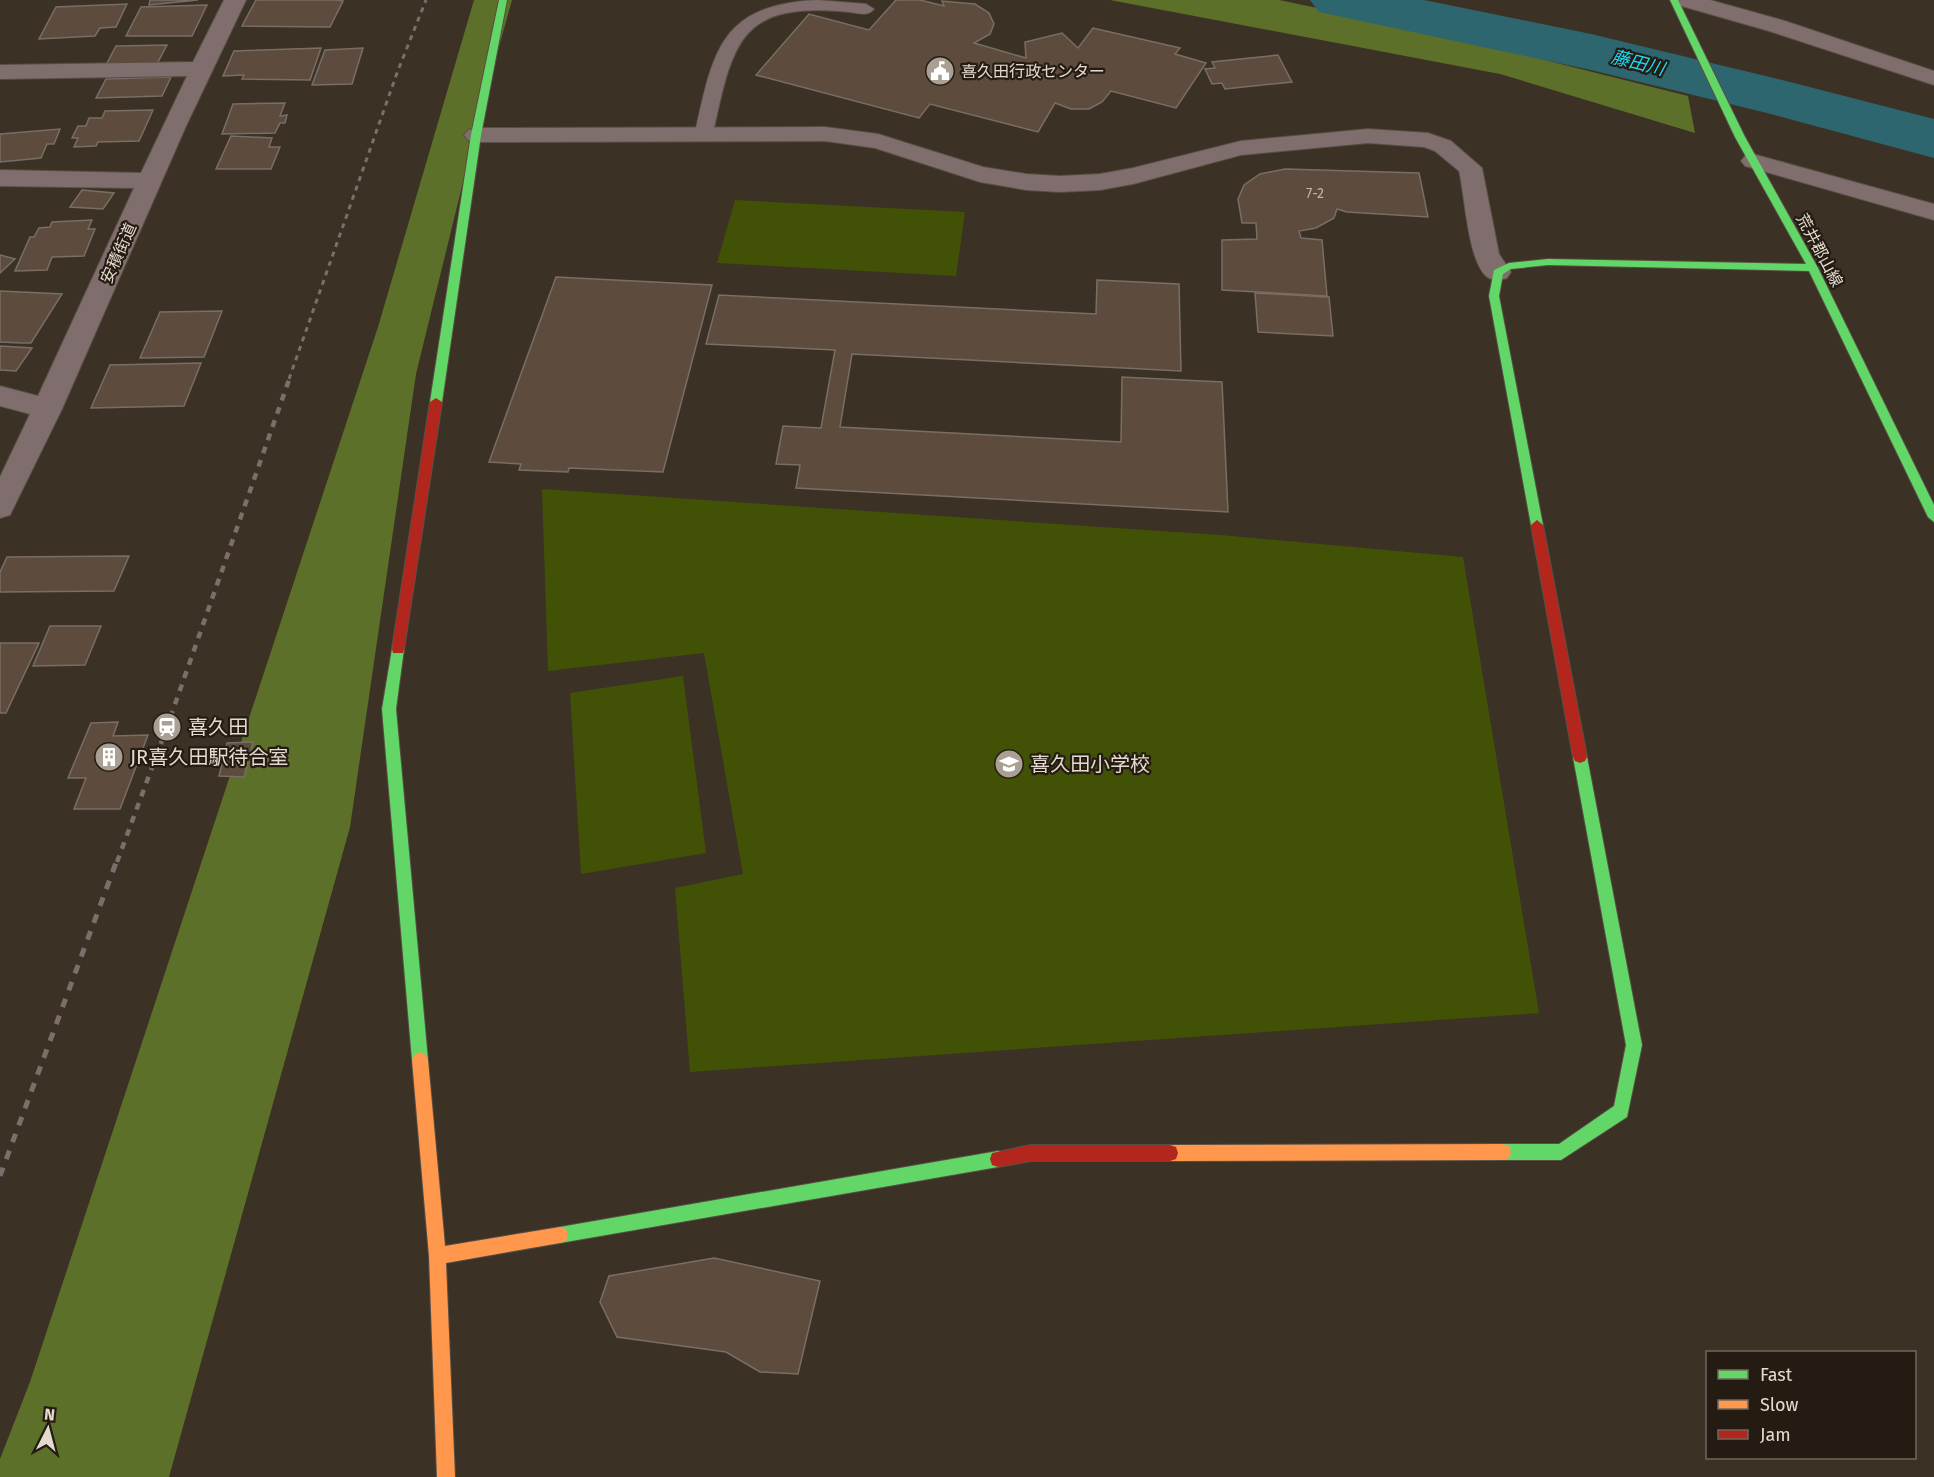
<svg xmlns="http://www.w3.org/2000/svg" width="1934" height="1477" font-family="'Fira Sans','Noto Sans JP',sans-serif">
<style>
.green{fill:#415206}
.forest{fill:#5d7029}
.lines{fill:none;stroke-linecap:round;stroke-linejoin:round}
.river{fill:#2d666e;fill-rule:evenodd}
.building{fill:#5d4b3e;stroke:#796e66;stroke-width:1.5}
.lane-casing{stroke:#584f45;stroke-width:2}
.street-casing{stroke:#584f45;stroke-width:2}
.fast-casing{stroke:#584f45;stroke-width:2}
.slow-casing{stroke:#584f45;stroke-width:2}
.jam-casing{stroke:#584f45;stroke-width:2}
.lane{fill:#806d6d;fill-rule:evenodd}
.street{fill:#806d6d;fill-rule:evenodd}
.fast{fill:#63d668;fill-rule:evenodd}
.slow{fill:#ff974d;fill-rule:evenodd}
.jam{fill:#b3261e;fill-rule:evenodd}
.rail-far2{stroke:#7c6e6b;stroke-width:3;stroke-dasharray:5 5;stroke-linecap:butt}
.rail-far1{stroke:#7c6e6b;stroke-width:4.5;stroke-dasharray:7 7;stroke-linecap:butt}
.rail{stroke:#7c6e6b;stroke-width:5;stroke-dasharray:9 9;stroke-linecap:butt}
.labels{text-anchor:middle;stroke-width:4.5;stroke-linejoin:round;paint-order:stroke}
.far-number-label{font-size:14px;fill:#c2b6a9}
.far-poi-label{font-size:16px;fill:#e4dacd;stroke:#241c13;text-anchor:start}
.far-street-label{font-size:16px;fill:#e4dacd;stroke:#241c13}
.far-water-label{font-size:18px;font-style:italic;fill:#18dcf7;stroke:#241c13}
.poi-label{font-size:20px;fill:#e4dacd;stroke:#241c13;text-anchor:start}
</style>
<rect width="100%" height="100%" fill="#3b3225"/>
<g class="green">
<path d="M735,200L965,212L956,276L717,263Z"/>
<path d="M542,489L1220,535L1463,557L1539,1013L690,1072L675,888L743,874L704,653L548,671Z"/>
<path d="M683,676L706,853L581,874L570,693Z"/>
</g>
<g class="forest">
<path d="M474,0H512L476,129L416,374L350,827L169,1477H0V1459L30,1382L378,327Z"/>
<path d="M1110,0H1279L1442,34L1688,96L1695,133L1500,74Z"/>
</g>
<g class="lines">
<path class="river" d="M1310,0H1424L1591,34L1786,81L1934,119V158L1767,113L1591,70L1319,12Z"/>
</g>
<g class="building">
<path d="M150,0H198L149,5Z"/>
<path d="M256,0H338L343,1L330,27L242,26Z"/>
<path d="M896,0H920L944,6L942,1L975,4L989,13L994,24L990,34L974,43L1026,58L1025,42L1062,33L1078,48L1093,28L1180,48L1175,54L1206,63L1176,108L1111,91L1102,102L1089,109H1071L1055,103L1038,132L930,104L919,118L756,75L809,14L869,30Z"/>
<path d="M127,4L116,27L100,28L95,36L39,39L56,7Z"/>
<path d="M207,5L192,36H126L141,7Z"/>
<path d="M167,45L157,64L106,65L116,46Z"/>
<path d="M321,48L310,80L242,79L244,75L223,76L234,51Z"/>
<path d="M363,48L352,84L312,85L325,50Z"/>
<path d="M1278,55L1292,82L1225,89L1222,83L1212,84L1205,69L1215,68L1212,62Z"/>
<path d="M171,77L162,96L96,98L106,79Z"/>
<path d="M285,103L280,116L287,115L285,123H280L275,133L222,134L233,104Z"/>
<path d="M153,110L139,141L98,142L96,146L74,147L78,138H72L78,126H86L89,118H102L105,111Z"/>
<path d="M60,129L54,144H47L41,158L0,162V134Z"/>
<path d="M231,136L272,138L269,147H280L271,169H216Z"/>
<path d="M1285,169L1419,173L1428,217L1347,212L1337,209L1334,218L1316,228L1299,231L1301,238L1322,240L1327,296L1222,290V240L1257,239L1256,223H1242L1238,199L1244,185L1260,174Z"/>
<path d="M82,190L114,193L103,209L70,207Z"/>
<path d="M92,220L88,229H95L84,256L52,257L47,270L15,271L30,237H34L39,228L50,227L52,222Z"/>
<path d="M0,255L15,259L0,273Z"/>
<path d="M556,277L712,285L663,472L569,468L568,472L519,470L521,464L489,462Z"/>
<path d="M1097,280L1179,284L1181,371L852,354L840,427L1121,442L1122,377L1222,382L1228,512L796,488L800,465L776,464L783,426L821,428L835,350L706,344L719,295L1096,314Z"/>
<path d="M0,291L62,294L31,343H22L0,342Z"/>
<path d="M1255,293L1329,297L1333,336L1258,332Z"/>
<path d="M222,311L204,357L140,358L160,312Z"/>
<path d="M0,346L32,348L16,371L0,370Z"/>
<path d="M201,363L184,406L91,408L110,365Z"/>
<path d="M129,556L114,591L0,592V572L7,557Z"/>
<path d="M50,626H101L85,665L33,666Z"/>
<path d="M0,643H39L6,713H0Z"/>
<path d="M118,722L113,736L148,735L120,809H74L86,778H68L91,723Z"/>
<path d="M253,742L244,777L219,776L227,743Z"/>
<path d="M714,1258L820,1281L798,1374L760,1372L726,1352L617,1337L600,1302L609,1276Z"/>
</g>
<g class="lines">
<g class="lane-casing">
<path id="lane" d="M817,0L866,4L874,9C868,17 858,13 849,12C740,1 733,41 713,133L710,137H698L695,133C713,51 720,5 817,0Z"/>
</g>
<g class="street-casing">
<g id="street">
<path d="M224,0H246L186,126L62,409L10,515L0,518V477L30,414L0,406V386L38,396L134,188L0,186V170L141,173L187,76L0,79V65L193,62Z"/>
<path d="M1675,0H1710L1785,21L1934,71V85L1769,31L1678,5Z"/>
<path d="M825,127L878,134L983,167L1026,174L1060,176L1100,174L1133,168L1241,141L1368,129L1428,133L1451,141L1482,168L1499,254L1511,272L1507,278C1501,280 1495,281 1489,278C1468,267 1465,194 1459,171L1435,151L1424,147L1368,143L1241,155L1133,184L1100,190L1060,192L1026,190L980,182L875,148L825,141L476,142L468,140L464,135L468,130L476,128Z"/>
<path d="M1753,154L1934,204V220L1745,166L1741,161L1745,156Z"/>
</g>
</g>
<g class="fast-casing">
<g id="fast">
<path d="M499,0H507L481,135L442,402L436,406L430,402L471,135Z"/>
<path d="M1670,0H1678L1745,137L1818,268L1934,505V522L1928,517L1809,271L1548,265L1511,269L1503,274L1499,296L1543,525L1537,530L1531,525L1489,296L1494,270L1509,263L1548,259L1806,264L1735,137Z"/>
<path d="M398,644L403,645L404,649L396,709L428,1060L426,1065L420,1068L414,1065L412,1060L382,709L392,649L393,645Z"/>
<path d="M1580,751L1585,753L1587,757L1642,1045L1627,1117L1561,1160H1503L1497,1158L1495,1152L1497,1146L1503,1144H1559L1614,1106L1626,1045L1573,757L1575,753Z"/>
<path d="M998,1151L1004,1153L1006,1159L1004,1165L998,1167L560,1243L554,1241L552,1235L554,1229L560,1227Z"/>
</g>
</g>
<g class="slow-casing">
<g id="slow">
<path d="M420,1052L426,1055L428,1060L445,1246L560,1227L566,1229L568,1235L566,1241L560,1243L446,1263L455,1477H437L429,1256L412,1060L414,1055Z"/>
<path d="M1503,1144L1509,1146L1511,1152L1509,1158L1503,1160L1170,1161L1164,1159L1162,1153L1164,1147L1170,1145Z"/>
</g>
</g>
<g class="jam-casing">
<g id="jam">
<path d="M436,398L442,402L404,649L403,653H393L392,649L430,402Z"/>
<path d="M1537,520L1543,525L1587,757L1585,761L1580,763L1575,761L1573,757L1531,525Z"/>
<path d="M1031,1145H1170L1176,1147L1178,1153L1176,1159L1170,1161H1031L998,1167L992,1165L990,1159L992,1153Z"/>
</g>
</g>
<use href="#lane" class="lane"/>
<use href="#street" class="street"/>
<use href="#fast" class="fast"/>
<use href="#slow" class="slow"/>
<use href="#jam" class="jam"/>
<path class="rail-far2" d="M289,379L397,73L426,0"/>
<path class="rail-far1" d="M117,862L167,727L290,377"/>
<path class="rail" d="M0,1176L117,860"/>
</g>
<defs>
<g id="civic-disc" transform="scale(1.5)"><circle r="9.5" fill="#a99f92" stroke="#241c13"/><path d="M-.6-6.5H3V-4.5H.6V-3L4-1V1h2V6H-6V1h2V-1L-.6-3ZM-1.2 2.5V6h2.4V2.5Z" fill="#fff"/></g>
<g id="station-disc" transform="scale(1.5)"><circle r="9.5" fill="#a99f92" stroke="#241c13"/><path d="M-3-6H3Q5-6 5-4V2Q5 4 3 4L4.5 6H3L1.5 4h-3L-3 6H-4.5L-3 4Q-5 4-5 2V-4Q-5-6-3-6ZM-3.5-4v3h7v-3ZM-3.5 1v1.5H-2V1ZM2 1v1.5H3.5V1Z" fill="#fff"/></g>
<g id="building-disc" transform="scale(1.5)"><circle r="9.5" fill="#a99f92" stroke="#241c13"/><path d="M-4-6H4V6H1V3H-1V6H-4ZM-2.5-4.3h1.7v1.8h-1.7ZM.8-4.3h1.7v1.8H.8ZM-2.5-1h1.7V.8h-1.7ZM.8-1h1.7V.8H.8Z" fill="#fff"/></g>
<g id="school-disc" transform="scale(1.5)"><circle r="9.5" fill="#a99f92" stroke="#241c13"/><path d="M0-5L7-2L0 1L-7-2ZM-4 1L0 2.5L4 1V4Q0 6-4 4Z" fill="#fff"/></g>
</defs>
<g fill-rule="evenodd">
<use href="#civic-disc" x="940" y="71"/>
<use href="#station-disc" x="167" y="727"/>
<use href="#building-disc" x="109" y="757"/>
<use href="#school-disc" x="1009" y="764"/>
</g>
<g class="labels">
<g class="far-number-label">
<text x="1315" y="198">7-2</text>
</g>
<g class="far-poi-label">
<text x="961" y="77">喜久田行政センター</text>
</g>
<g class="far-street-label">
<text transform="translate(1820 250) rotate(62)" y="6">荒井郡山線</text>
<text transform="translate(118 253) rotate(-66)" y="6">安積街道</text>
</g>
<g class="far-water-label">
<text transform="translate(1638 63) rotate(14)" y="6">藤田川</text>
</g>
<g class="poi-label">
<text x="188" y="734">喜久田</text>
<text x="130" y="764">JR喜久田駅待合室</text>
<text x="1030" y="771">喜久田小学校</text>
</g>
</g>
<rect x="1706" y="1351" width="210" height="108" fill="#241c13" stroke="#71685d" stroke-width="1.5"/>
<rect x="1718" y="1370" width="30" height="9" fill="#63d668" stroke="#71685d" stroke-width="1.5"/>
<text x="1760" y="1381" font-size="18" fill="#e4dacd">Fast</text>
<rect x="1718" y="1400" width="30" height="9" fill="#ff974d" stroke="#71685d" stroke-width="1.5"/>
<text x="1760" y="1411" font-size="18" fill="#e4dacd">Slow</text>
<rect x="1718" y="1430" width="30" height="9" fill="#b3261e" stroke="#71685d" stroke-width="1.5"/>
<text x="1760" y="1441" font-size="18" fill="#e4dacd">Jam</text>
<g transform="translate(48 1429) rotate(6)" stroke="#241c13" stroke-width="4.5" paint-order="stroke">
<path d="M0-4.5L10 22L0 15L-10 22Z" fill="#e4dacd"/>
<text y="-9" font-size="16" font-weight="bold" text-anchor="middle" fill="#e4dacd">N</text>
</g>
</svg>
